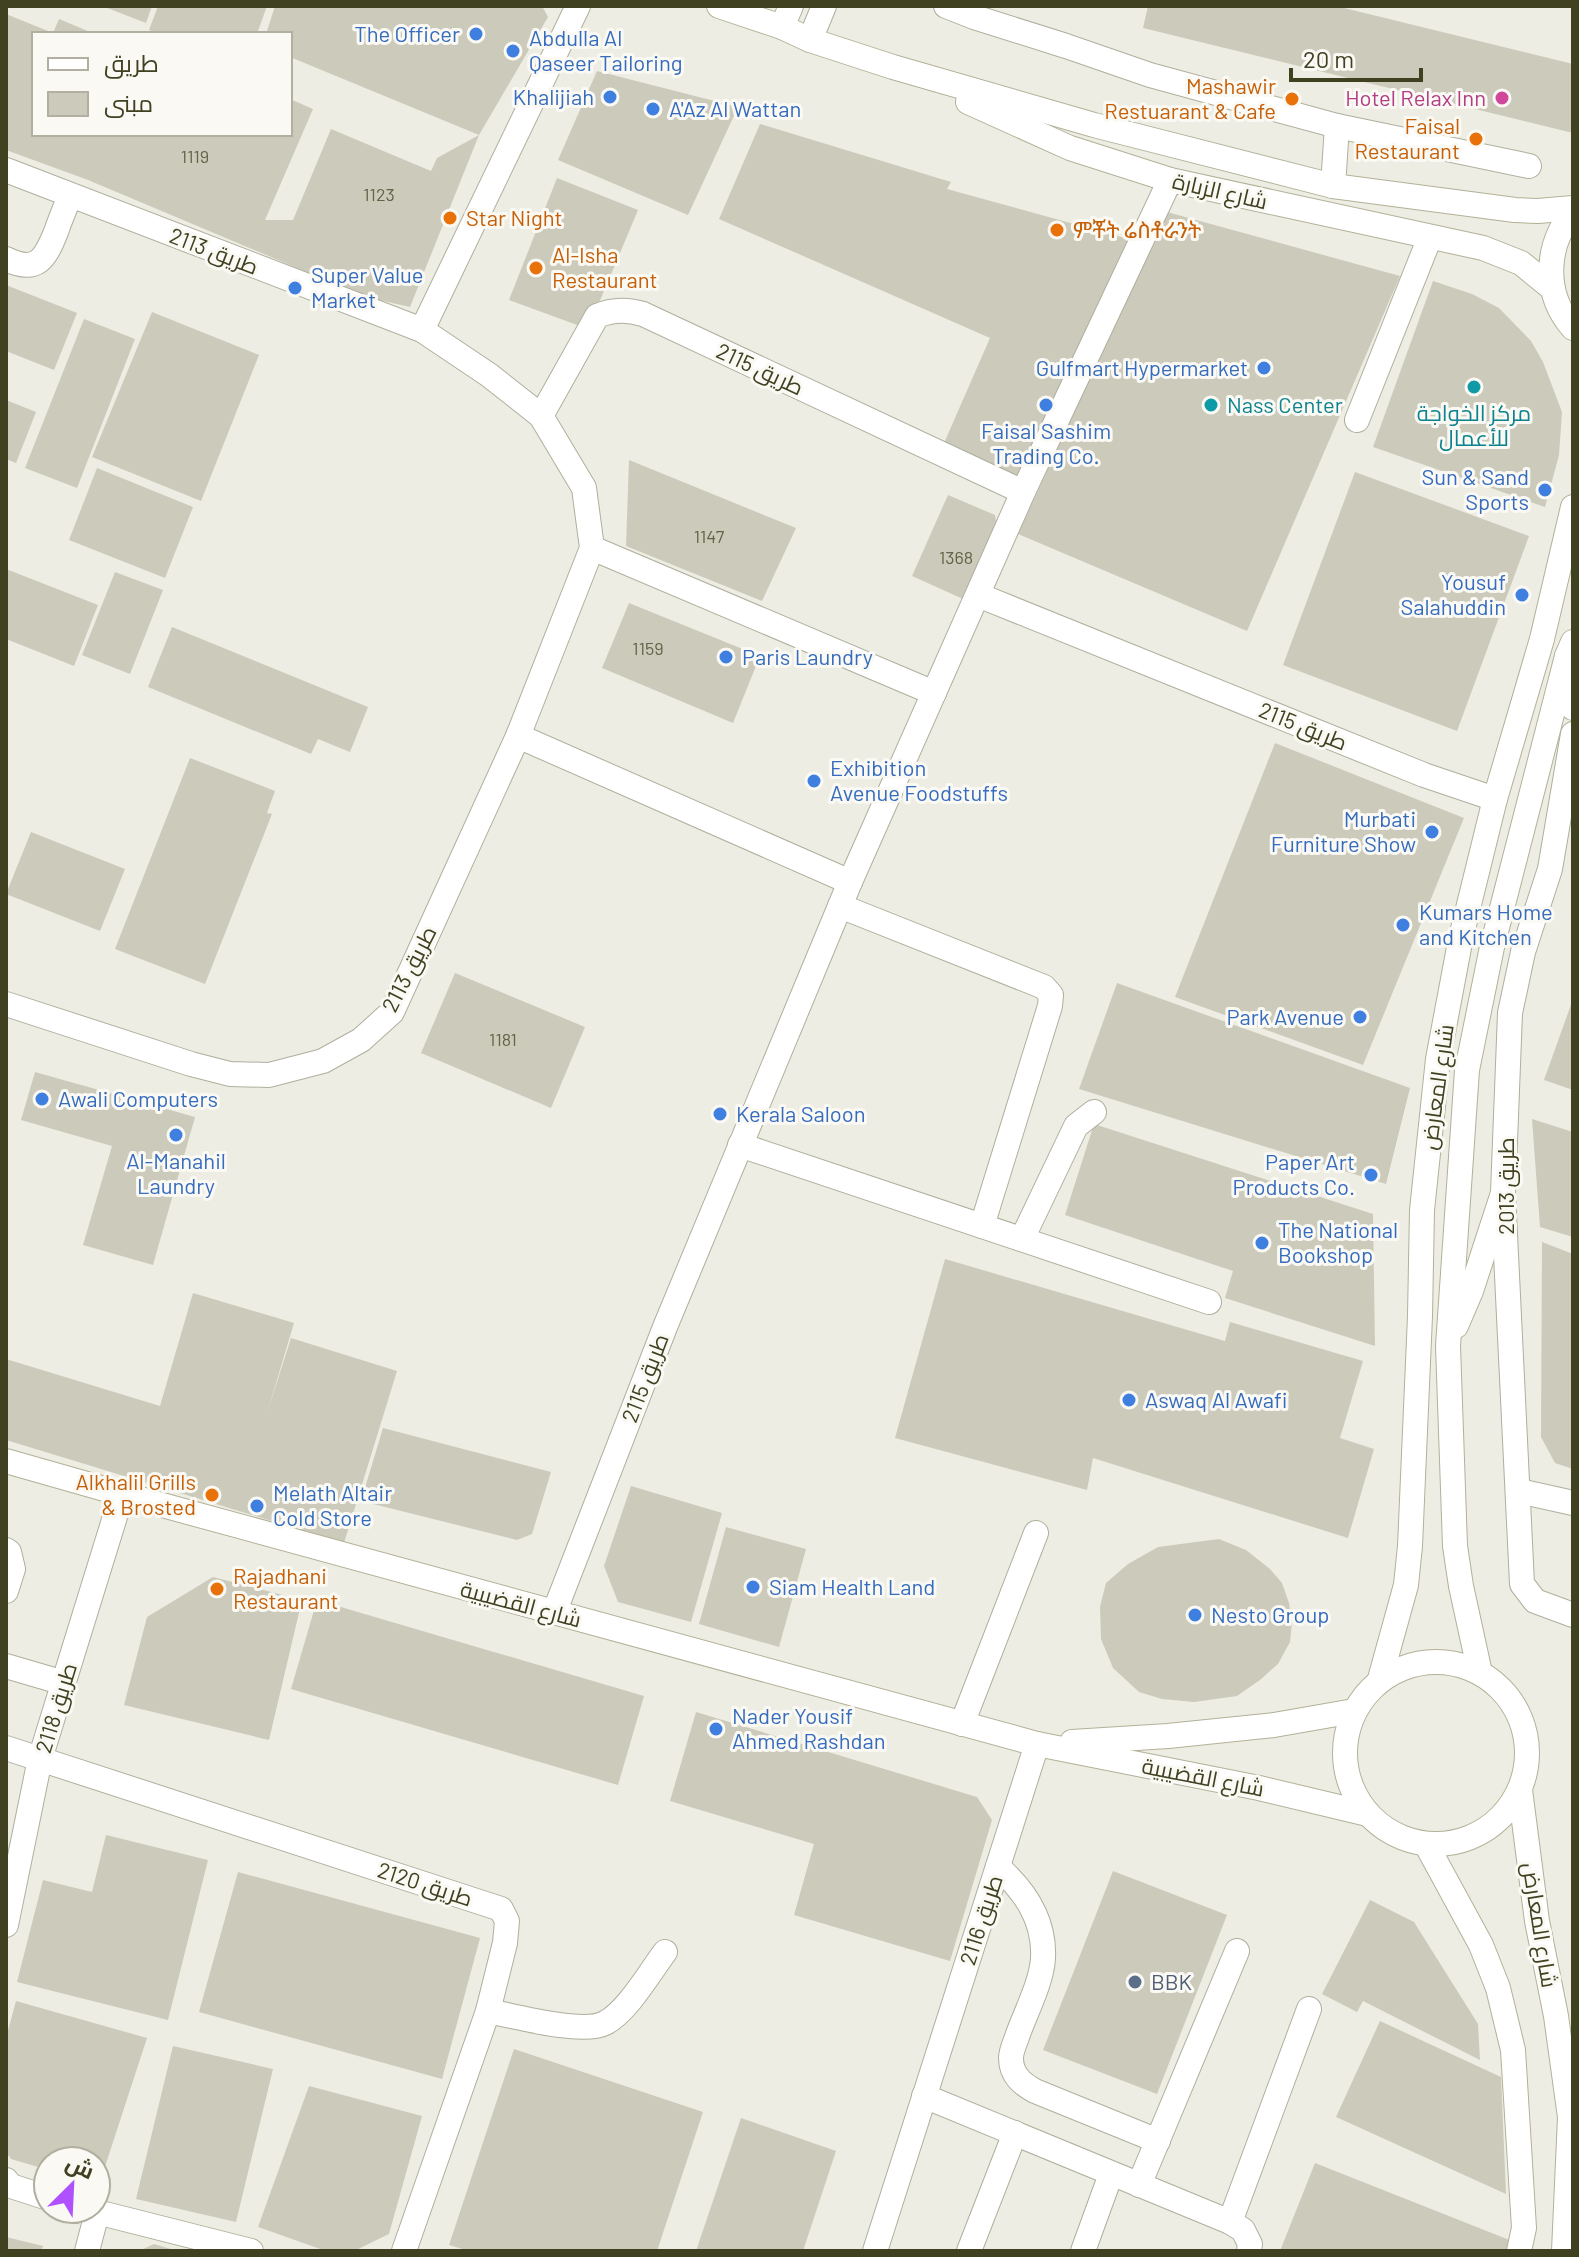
<svg xmlns="http://www.w3.org/2000/svg" width="1579" height="2257" font-family="Barlow,Cairo,'Noto Sans Ethiopic',sans-serif">
<style>
.building{fill:#cccabb}
.lines{fill:none;stroke-linecap:round;stroke-linejoin:round}
.lane-casing{stroke:#afaf9d;stroke-width:26}
.street-casing{stroke:#afaf9d;stroke-width:26}
.secondary-casing{stroke:#b2b197;stroke-width:26}
.lane{stroke:#fff;stroke-width:24}
.street{stroke:#fff;stroke-width:24}
.secondary{stroke:#fff;stroke-width:24}
.shop-dot{fill:#3f7fe0;stroke:#faf9f4;stroke-width:3}
.hotel-dot{fill:#d1479c;stroke:#faf9f4;stroke-width:3}
.food-dot{fill:#e8710a;stroke:#faf9f4;stroke-width:3}
.culture-dot{fill:#0f9aa8;stroke:#faf9f4;stroke-width:3}
.service-dot{fill:#5c6f8a;stroke:#faf9f4;stroke-width:3}
.labels{text-anchor:middle;stroke-width:6;stroke-linejoin:round;paint-order:stroke}
.number-label{font-size:18px;fill:#636348}
.shop-label{font-size:22px;fill:#366cbe;stroke:#faf9f4;text-anchor:start}
.food-label{font-size:22px;fill:#c56008;stroke:#faf9f4;text-anchor:start}
.hotel-label{font-size:22px;fill:#b23c85;stroke:#faf9f4;text-anchor:end}
.street-label{font-size:22px;fill:#404121;stroke:#faf9f4}
.culture-label{font-size:22px;fill:#0d838f;stroke:#faf9f4;text-anchor:start}
.service-label{font-size:22px;fill:#4e5e75;stroke:#faf9f4;text-anchor:start}
</style>
<rect width="100%" height="100%" fill="#eeede3"/>
<g class="building">
<path d="M102,6H152L146,23Z"/>
<path d="M158,6H267L257,34H159L149,30Z"/>
<path d="M275,6H542L548,17L479,135L410,307L366,297L88,180L6,150V14L53,33L59,19L95,34H34V134H290V99L313,109L265,220H293L331,129L431,171L437,158L479,135L290,57V34H266Z"/>
<path d="M1148,6H1336L1573,64V133L1143,28Z"/>
<path d="M597,71L738,107L688,215L558,160Z"/>
<path d="M760,124L951,182L947,189L1132,240L1030,471L1007,479L941,450L990,338L719,219Z"/>
<path d="M557,178L638,210L588,329L509,300Z"/>
<path d="M1167,212L1400,276L1247,631L1018,534Z"/>
<path d="M1433,281L1472,294L1499,308L1531,341L1543,362L1562,412L1559,455L1545,507L1373,447Z"/>
<path d="M6,285L77,313L54,370L6,351Z"/>
<path d="M152,312L259,355L201,501L92,457Z"/>
<path d="M84,319L135,339L77,488L25,468Z"/>
<path d="M6,400L36,412L16,463L6,459Z"/>
<path d="M629,460L796,528L762,601L626,546Z"/>
<path d="M97,468L193,507L165,578L69,540Z"/>
<path d="M1355,472L1529,536L1457,731L1283,665Z"/>
<path d="M948,495L995,515L999,540L972,603L912,576Z"/>
<path d="M6,569L98,605L74,666L6,639Z"/>
<path d="M115,572L163,590L130,674L82,655Z"/>
<path d="M629,603L760,656L733,723L602,668Z"/>
<path d="M172,627L368,707L350,752L318,739L311,754L148,687Z"/>
<path d="M1275,743L1464,818L1363,1065L1175,997Z"/>
<path d="M190,758L275,791L267,813L272,814L205,984L115,949Z"/>
<path d="M31,832L125,869L100,931L6,894Z"/>
<path d="M455,973L585,1027L551,1108L421,1053Z"/>
<path d="M1117,983L1410,1088L1386,1184L1079,1089Z"/>
<path d="M1573,999V1090L1544,1080Z"/>
<path d="M35,1072L195,1117L153,1265L83,1245L112,1146L21,1120Z"/>
<path d="M1532,1119L1573,1132V1237L1540,1227Z"/>
<path d="M1094,1124L1373,1214L1375,1346L1225,1298L1233,1271L1065,1215Z"/>
<path d="M1542,1242L1573,1254V1469L1555,1463L1541,1437Z"/>
<path d="M945,1259L1225,1341L1230,1322L1363,1361L1340,1438L1374,1449L1348,1538L1093,1458L1087,1490L895,1438Z"/>
<path d="M193,1293L294,1323L267,1413L291,1338L397,1371L344,1543L6,1440V1359L160,1406Z"/>
<path d="M383,1428L551,1472L532,1534L517,1540L361,1501Z"/>
<path d="M631,1486L722,1513L691,1622L618,1602L604,1566Z"/>
<path d="M726,1527L806,1549L779,1647L699,1624Z"/>
<path d="M1219,1539L1246,1550L1270,1569L1282,1583L1289,1603L1292,1622L1290,1642L1278,1664L1260,1680L1237,1696L1194,1702L1162,1699L1139,1692L1113,1668L1101,1639L1100,1607L1106,1583L1128,1564L1158,1547Z"/>
<path d="M213,1577L302,1600L269,1740L124,1705L147,1617Z"/>
<path d="M317,1600L644,1696L618,1785L291,1689Z"/>
<path d="M696,1712L977,1797L992,1820L950,1961L794,1915L814,1844L670,1801Z"/>
<path d="M106,1835L208,1860L168,2020L17,1982L43,1880L92,1892Z"/>
<path d="M1113,1871L1227,1915L1157,2094L1043,2050Z"/>
<path d="M238,1872L480,1938L442,2079L199,2012Z"/>
<path d="M1370,1900L1414,1922L1478,2024L1480,2060L1363,2001L1357,2012L1322,1994Z"/>
<path d="M16,2001L147,2038L99,2185L96,2184V2161H48V2170L11,2159L6,2152V2038Z"/>
<path d="M1380,2021L1501,2077L1506,2194L1336,2117Z"/>
<path d="M173,2046L273,2069L236,2222L136,2199Z"/>
<path d="M514,2049L703,2112L657,2251H469L449,2245Z"/>
<path d="M309,2086L422,2116L389,2234L354,2251H326L258,2227Z"/>
<path d="M741,2118L836,2151L803,2251H696Z"/>
<path d="M1315,2163L1512,2241L1508,2251H1280Z"/>
<path d="M6,2237L43,2246L41,2251H6Z"/>
<path d="M154,2244L174,2250V2251H139Z"/>
</g>
<g class="lines">
<g class="lane-casing">
<g id="lane">
<path d="M946,6L974,17L1066,46L1150,75L1337,126L1529,166"/>
<path d="M1333,186L1337,126"/>
<path d="M6,259C37,274 45,259 56,232C60,220 65,208 70,196"/>
<path d="M1357,420L1430,237"/>
<path d="M1519,1491L1573,1503"/>
<path d="M6,1550L9,1552L13,1569L6,1591"/>
<path d="M6,1666L64,1683"/>
<path d="M962,1724L1036,1533"/>
<path d="M998,1867C1025,1891 1045,1920 1043,1958C1042,1981 1026,2012 1018,2034C1016,2041 1011,2050 1011,2058C1011,2075 1022,2084 1035,2091L1158,2141"/>
<path d="M488,2011C514,2016 583,2035 605,2023C627,2012 650,1972 665,1952"/>
<path d="M1139,2185L1237,1951"/>
<path d="M969,2251L1015,2133"/>
<path d="M1083,2251L1111,2174"/>
</g>
</g>
<g class="street-casing">
<g id="street">
<path d="M782,27L791,6"/>
<path d="M810,40L824,6"/>
<path d="M6,170L422,330L489,375L541,416L584,488L592,548L518,736L392,1012L361,1040L323,1061L269,1075L230,1074L191,1064L6,1004"/>
<path d="M422,330L578,6"/>
<path d="M541,416L597,316C613,309 627,309 643,314L1023,492"/>
<path d="M592,548L934,693"/>
<path d="M978,595L1424,775L1495,799"/>
<path d="M1567,656L1573,708"/>
<path d="M1573,734L1550,869L1523,952L1510,1013L1503,1193L1522,1584L1535,1601L1573,1615"/>
<path d="M518,736L850,882"/>
<path d="M840,906L1044,987L1051,995L1050,1006L982,1226"/>
<path d="M740,1145L1209,1302"/>
<path d="M1022,1239L1076,1126L1094,1112"/>
<path d="M554,1613L665,1327L850,882L1023,492L1170,180"/>
<path d="M6,1748L501,1909L507,1921L505,1943L488,2011L404,2251"/>
<path d="M6,1925L40,1759L122,1494"/>
<path d="M924,2096L1230,2222L1243,2230L1250,2244L1249,2251"/>
<path d="M6,2180L11,2186L48,2198"/>
<path d="M85,2209L251,2251"/>
<path d="M1230,2222L1309,2009"/>
<path d="M87,2251L97,2213"/>
<path d="M875,2251L1037,1744"/>
</g>
</g>
<g class="secondary-casing">
<g id="secondary">
<path d="M719,6L782,27L810,40L893,67L1094,125L1333,186L1515,210L1538,211L1573,208"/>
<path d="M968,102L1070,148L1170,180L1483,248L1521,263L1553,289"/>
<path d="M1573,212C1545,246 1543,294 1573,328"/>
<path d="M1456,1326L1471,1291L1503,1193"/>
<path d="M6,1461L122,1494L1037,1744L1259,1788L1368,1814"/>
<circle cx="1436" cy="1753" r="91"/>
<path d="M1480,1673L1461,1586L1455,1546L1448,1346L1467,1070L1492,947L1567,656L1573,642"/>
<path d="M1380,1679L1406,1585L1410,1546L1420,1316L1422,1210L1438,1059L1461,937L1495,799L1542,639L1573,507"/>
<path d="M1072,1742L1168,1736L1274,1725L1354,1711"/>
<path d="M1520,1790L1537,1921L1556,2016L1570,2117L1564,2251"/>
<path d="M1426,1844L1481,1945L1498,1988L1513,2050L1524,2228L1519,2251"/>
</g>
</g>
<use href="#lane" class="lane"/>
<use href="#street" class="street"/>
<use href="#secondary" class="secondary"/>
</g>
<g class="shop-dot">
<circle cx="476" cy="34" r="8"/>
<circle cx="513" cy="51" r="8"/>
<circle cx="610" cy="97" r="8"/>
<circle cx="653" cy="109" r="8"/>
<circle cx="295" cy="288" r="8"/>
<circle cx="1264" cy="368" r="8"/>
<circle cx="1046" cy="405" r="8"/>
<circle cx="1545" cy="490" r="8"/>
<circle cx="1522" cy="595" r="8"/>
<circle cx="726" cy="657" r="8"/>
<circle cx="814" cy="781" r="8"/>
<circle cx="1432" cy="832" r="8"/>
<circle cx="1403" cy="925" r="8"/>
<circle cx="1360" cy="1017" r="8"/>
<circle cx="42" cy="1099" r="8"/>
<circle cx="720" cy="1114" r="8"/>
<circle cx="176" cy="1135" r="8"/>
<circle cx="1371" cy="1175" r="8"/>
<circle cx="1262" cy="1243" r="8"/>
<circle cx="1129" cy="1400" r="8"/>
<circle cx="257" cy="1506" r="8"/>
<circle cx="753" cy="1587" r="8"/>
<circle cx="1195" cy="1615" r="8"/>
<circle cx="716" cy="1729" r="8"/>
</g>
<circle class="hotel-dot" cx="1502" cy="98" r="8"/>
<g class="food-dot">
<circle cx="1292" cy="99" r="8"/>
<circle cx="1476" cy="139" r="8"/>
<circle cx="450" cy="218" r="8"/>
<circle cx="1057" cy="230" r="8"/>
<circle cx="536" cy="268" r="8"/>
<circle cx="212" cy="1495" r="8"/>
<circle cx="217" cy="1589" r="8"/>
</g>
<g class="culture-dot">
<circle cx="1474" cy="387" r="8"/>
<circle cx="1211" cy="405" r="8"/>
</g>
<circle class="service-dot" cx="1135" cy="1982" r="8"/>
<g class="labels">
<g class="number-label">
<text x="195" y="163">1119</text>
<text x="379" y="201">1123</text>
<text x="709" y="543">1147</text>
<text x="956" y="564">1368</text>
<text x="648" y="655">1159</text>
<text x="503" y="1046">1181</text>
</g>
<g class="shop-label">
<text x="460" y="42" text-anchor="end">The Officer</text>
<text x="529" y="46">Abdulla Al<tspan x="529" dy="25">Qaseer Tailoring</tspan></text>
<text x="594" y="105" text-anchor="end">Khalijiah</text>
<text x="669" y="117">A'Az Al Wattan</text>
<text x="311" y="283">Super Value<tspan x="311" dy="25">Market</tspan></text>
<text x="1248" y="376" text-anchor="end">Gulfmart Hypermarket</text>
<text x="1046" y="439" text-anchor="middle">Faisal Sashim<tspan x="1046" dy="25">Trading Co.</tspan></text>
<text x="1529" y="485" text-anchor="end">Sun &amp; Sand<tspan x="1529" dy="25">Sports</tspan></text>
<text x="1506" y="590" text-anchor="end">Yousuf<tspan x="1506" dy="25">Salahuddin</tspan></text>
<text x="742" y="665">Paris Laundry</text>
<text x="830" y="776">Exhibition<tspan x="830" dy="25">Avenue Foodstuffs</tspan></text>
<text x="1416" y="827" text-anchor="end">Murbati<tspan x="1416" dy="25">Furniture Show</tspan></text>
<text x="1419" y="920">Kumars Home<tspan x="1419" dy="25">and Kitchen</tspan></text>
<text x="1344" y="1025" text-anchor="end">Park Avenue</text>
<text x="58" y="1107">Awali Computers</text>
<text x="736" y="1122">Kerala Saloon</text>
<text x="176" y="1169" text-anchor="middle">Al-Manahil<tspan x="176" dy="25">Laundry</tspan></text>
<text x="1355" y="1170" text-anchor="end">Paper Art<tspan x="1355" dy="25">Products Co.</tspan></text>
<text x="1278" y="1238">The National<tspan x="1278" dy="25">Bookshop</tspan></text>
<text x="1145" y="1408">Aswaq Al Awafi</text>
<text x="273" y="1501">Melath Altair<tspan x="273" dy="25">Cold Store</tspan></text>
<text x="769" y="1595">Siam Health Land</text>
<text x="1211" y="1623">Nesto Group</text>
<text x="732" y="1724">Nader Yousif<tspan x="732" dy="25">Ahmed Rashdan</tspan></text>
</g>
<g class="food-label">
<text x="1276" y="94" text-anchor="end">Mashawir<tspan x="1276" dy="25">Restuarant &amp; Cafe</tspan></text>
<text x="1460" y="134" text-anchor="end">Faisal<tspan x="1460" dy="25">Restaurant</tspan></text>
<text x="466" y="226">Star Night</text>
<text x="1073" y="238">ምቾት ሬስቶራንት</text>
<text x="552" y="263">Al-Isha<tspan x="552" dy="25">Restaurant</tspan></text>
<text x="196" y="1490" text-anchor="end">Alkhalil Grills<tspan x="196" dy="25">&amp; Brosted</tspan></text>
<text x="233" y="1584">Rajadhani<tspan x="233" dy="25">Restaurant</tspan></text>
</g>
<g class="hotel-label">
<text x="1486" y="106">Hotel Relax Inn</text>
</g>
<g class="street-label">
<text transform="translate(1220 191) rotate(13)" y="8">شارع الزبارة</text>
<text transform="translate(214 251) rotate(21)" y="8">طريق 2113</text>
<text transform="translate(760 369) rotate(25)" y="8">طريق 2115</text>
<text transform="translate(1303 726) rotate(22)" y="8">طريق 2115</text>
<text transform="translate(409 969) rotate(-63)" y="8">طريق 2113</text>
<text transform="translate(1437 1087) rotate(-82)" y="8">شارع المعارض</text>
<text transform="translate(1506 1186) rotate(-90)" y="8">طريق 2013</text>
<text transform="translate(645 1378) rotate(-69)" y="8">طريق 2115</text>
<text transform="translate(521 1604) rotate(15)" y="8">شارع القضيبية</text>
<text transform="translate(56 1708) rotate(-73)" y="8">طريق 2118</text>
<text transform="translate(1203 1777) rotate(11)" y="8">شارع القضيبية</text>
<text transform="translate(425 1884) rotate(18)" y="8">طريق 2120</text>
<text transform="translate(981 1920) rotate(-72)" y="8">طريق 2116</text>
<text transform="translate(1540 1925) rotate(81)" y="8">شارع المعارض</text>
</g>
<g class="culture-label">
<text x="1227" y="413">Nass Center</text>
<text x="1474" y="421" text-anchor="middle">مركز الخواجة<tspan x="1474" dy="25">للأعمال</tspan></text>
</g>
<g class="service-label">
<text x="1151" y="1990">BBK</text>
</g>
</g>
<rect width="1579" height="2257" fill="none" stroke="#404121" stroke-width="16"/>
<rect x="32" y="32" width="260" height="104" fill="#faf9f4" stroke="#b0afa0" stroke-width="2"/>
<rect x="48" y="58" width="40" height="12" fill="#ffffff" stroke="#b0afa0" stroke-width="2"/>
<text x="104" y="72" font-size="24" fill="#404121">طريق</text>
<rect x="48" y="92" width="40" height="24" fill="#cccabb" stroke="#b0afa0" stroke-width="2"/>
<text x="104" y="112" font-size="24" fill="#404121">مبنى</text>
<g transform="translate(72 2185) rotate(24)"><circle r="38" fill="#faf9f4" stroke="#b0afa0" stroke-width="2"/>
<path d="M0-6L14 30L0 20L-14 30Z" fill="#af52fd"/>
<text y="-12" font-size="22" font-weight="bold" text-anchor="middle" fill="#404121">ش</text>
</g>
<path d="M1291 68v12h130v-12" fill="none" stroke="#404121" stroke-width="4"/>
<text x="1303" y="68" font-size="24" fill="#404121" stroke="#faf9f4" stroke-width="6" paint-order="stroke">20 m</text>
</svg>
